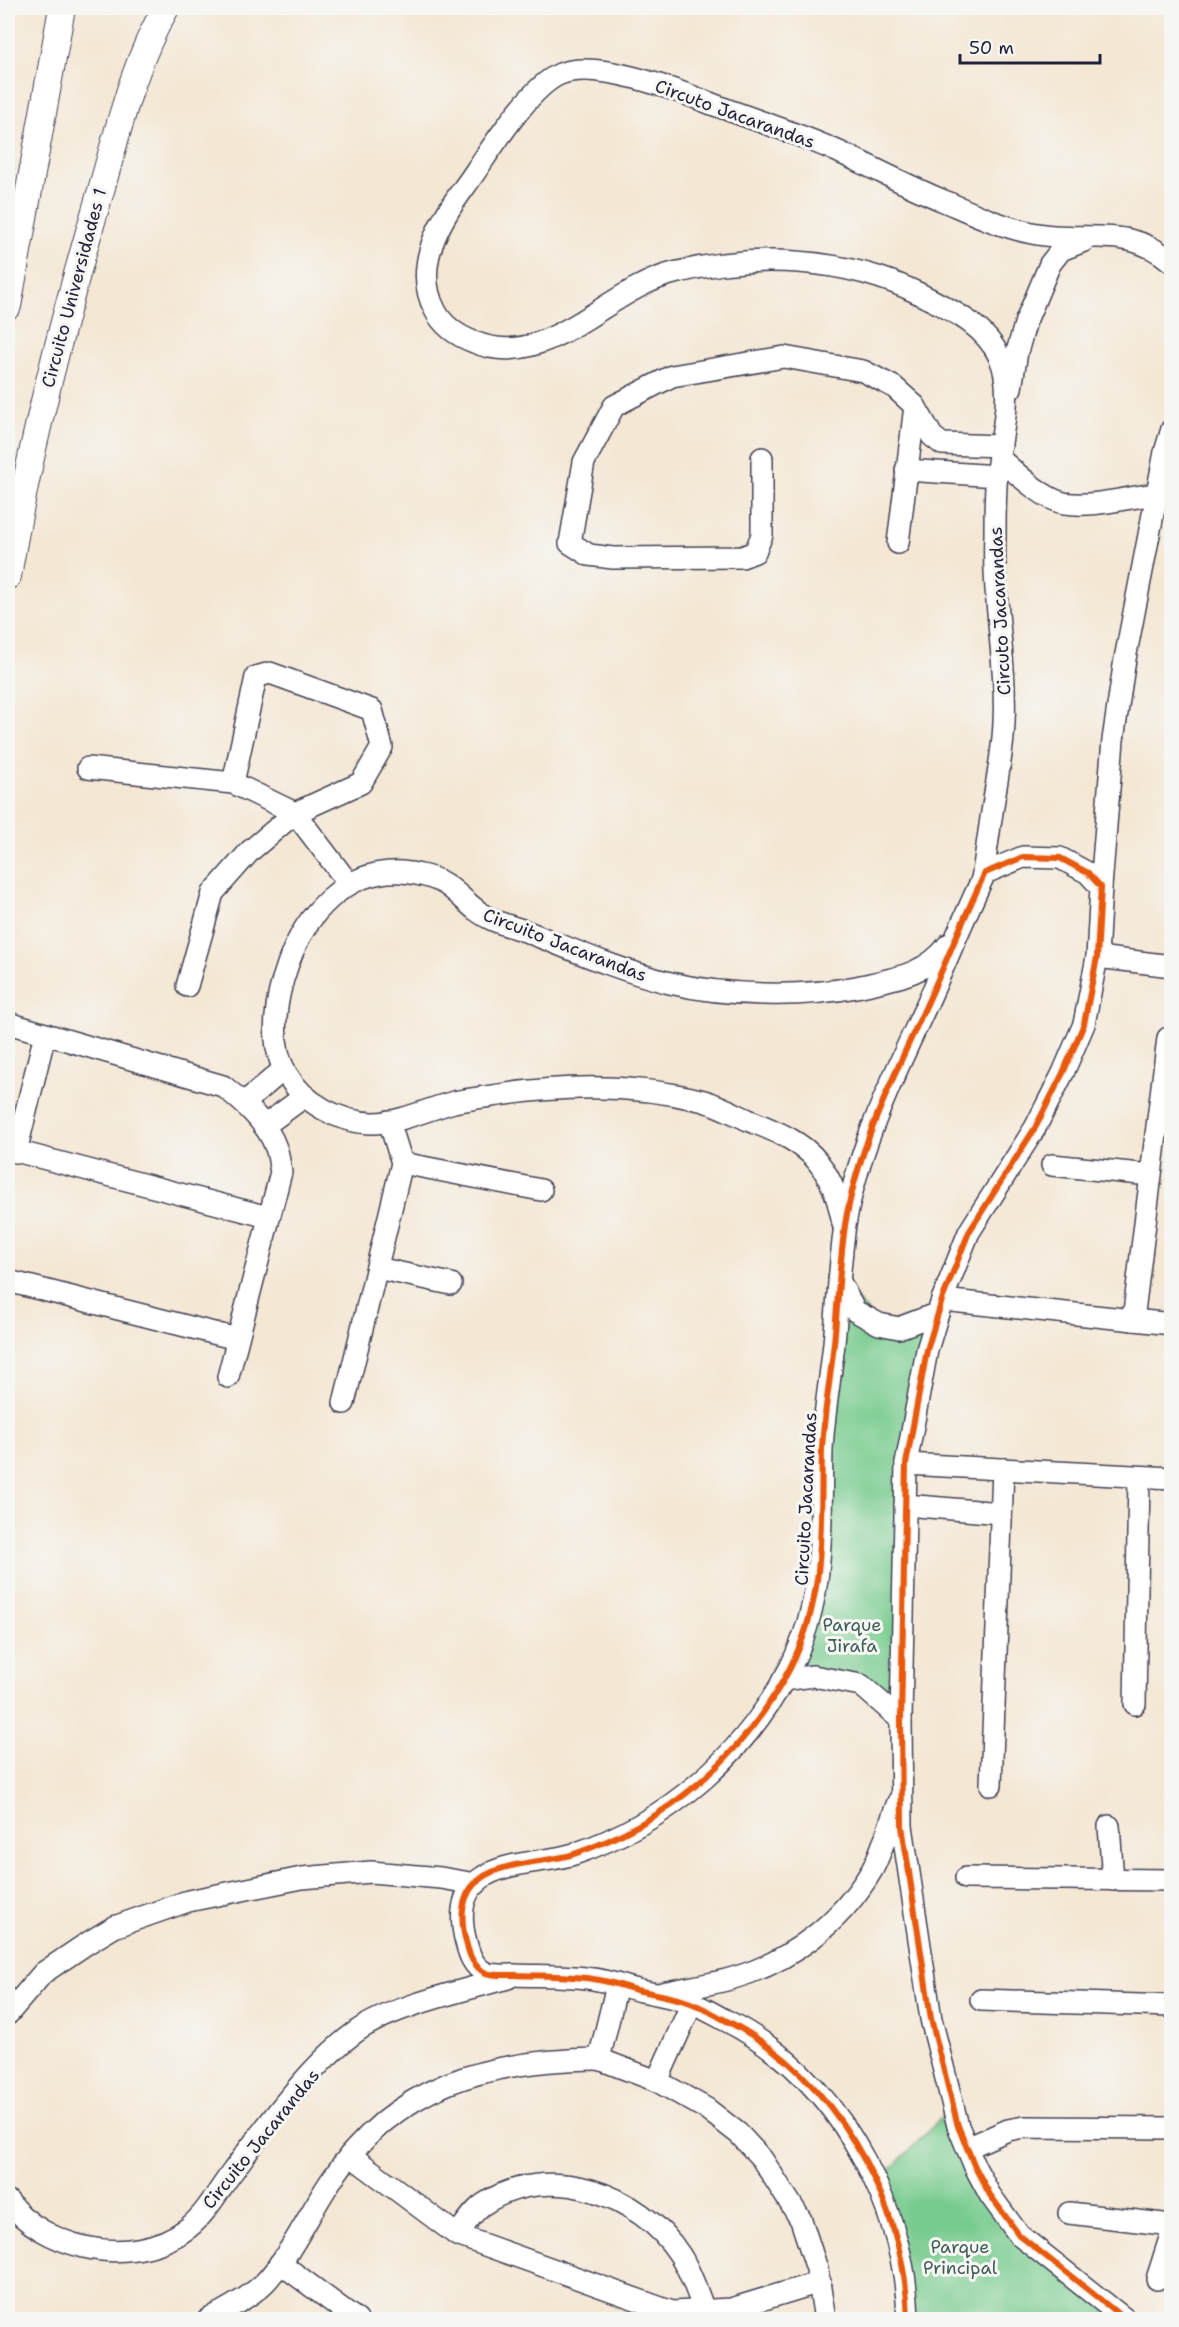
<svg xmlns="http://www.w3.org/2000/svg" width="1179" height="2327" font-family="'Shantell Sans',sans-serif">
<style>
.green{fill:#77cb8e;stroke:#4c7664;stroke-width:1.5}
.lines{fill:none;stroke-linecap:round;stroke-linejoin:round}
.minor-casing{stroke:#424052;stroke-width:24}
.major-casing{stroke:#424052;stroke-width:28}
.minor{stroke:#fff;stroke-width:21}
.major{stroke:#fff;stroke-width:26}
.cycleway-casing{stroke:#f6f6f2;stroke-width:10}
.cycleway{stroke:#e8590c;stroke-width:6}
.labels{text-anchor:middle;stroke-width:6;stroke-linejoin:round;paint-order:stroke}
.street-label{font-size:18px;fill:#22223b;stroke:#f6f6f2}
.park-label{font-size:18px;fill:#405d58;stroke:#f6f6f2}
</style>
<rect width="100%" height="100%" fill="#f6f6f2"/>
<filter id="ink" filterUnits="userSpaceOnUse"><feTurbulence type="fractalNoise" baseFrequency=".0167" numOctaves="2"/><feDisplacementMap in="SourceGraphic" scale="12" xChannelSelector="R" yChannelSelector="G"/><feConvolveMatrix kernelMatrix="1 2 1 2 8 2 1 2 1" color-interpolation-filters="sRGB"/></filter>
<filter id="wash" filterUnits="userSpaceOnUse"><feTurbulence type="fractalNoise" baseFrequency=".008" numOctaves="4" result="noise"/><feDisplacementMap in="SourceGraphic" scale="24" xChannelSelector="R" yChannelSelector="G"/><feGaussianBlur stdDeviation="1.35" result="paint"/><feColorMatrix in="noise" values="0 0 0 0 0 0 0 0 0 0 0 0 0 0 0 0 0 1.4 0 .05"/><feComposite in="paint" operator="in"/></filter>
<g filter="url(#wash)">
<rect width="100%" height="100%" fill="#f4e7d4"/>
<g class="green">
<path d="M838,1280L879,1324L938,1313L904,1497L901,1720L853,1684L783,1680L805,1630Z"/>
<path d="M952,2107L990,2195L1126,2319H906L877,2183Z"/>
</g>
</g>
<g filter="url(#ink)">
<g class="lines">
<g class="minor-casing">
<g id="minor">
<path d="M1011,388L1017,352L1026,321L1050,264L1061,250L1084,241"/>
<path d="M762,458V535L755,552L742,557L613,558L589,555L570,543L584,462L614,406L672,376L784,357L863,371L894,387L915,406L932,436L942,444L1001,446"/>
<path d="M999,458C1015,472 1043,499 1064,503C1094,508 1127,497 1157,494"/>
<path d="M906,470L997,476"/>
<path d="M898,543L915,406"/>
<path d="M88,768L233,783L295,813L349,884"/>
<path d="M982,879C986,855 989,830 993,806C997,778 1003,751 1004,723C1007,660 992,598 995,535C995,514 995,493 997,472C1000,435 1015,394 1000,358C985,325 951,310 920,294C845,257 755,253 674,273C606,289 546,373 474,342C458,336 443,326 435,310C412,266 440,220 466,185C487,156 528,87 560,74C596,59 676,90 712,104C754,120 798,133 839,152C874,168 908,186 944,201C972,213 1001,227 1032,233C1085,244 1127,223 1172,262"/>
<path d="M1101,887L1113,740L1125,659L1165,452L1172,429"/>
<path d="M1097,957L1172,966"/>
<path d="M187,986L213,893L250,851L295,813L361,783L382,747L372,710L270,673L256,677L233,783"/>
<path d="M8,1023L223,1086C243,1102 267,1122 276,1148C279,1155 279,1164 281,1172L228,1377"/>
<path d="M244,1103L284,1069"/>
<path d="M264,1126L305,1096"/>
<path d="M8,1149L268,1217"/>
<path d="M16,1152L45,1034"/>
<path d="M402,1163L541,1190"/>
<path d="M1052,1165L1150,1175"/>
<path d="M843,1224C839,1202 833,1181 818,1162C802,1141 773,1130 748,1120C733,1113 717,1104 700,1100C633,1084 566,1085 499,1095C484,1097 468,1099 454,1102C428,1109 402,1122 374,1123C340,1123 303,1103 286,1073C268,1041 276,997 288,964C305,914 346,869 402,872C415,873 434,877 445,884C462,895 473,912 493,920C504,925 517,928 528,932C575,951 621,971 670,983C725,996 801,998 856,987C891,979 926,976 949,944"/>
<path d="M377,1268L451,1284"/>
<path d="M839,1280L855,1311L879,1324L899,1328L938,1313"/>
<path d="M8,1281L237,1339"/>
<path d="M942,1300L1172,1324"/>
<path d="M1133,1320L1168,1038"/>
<path d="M344,1403L402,1163L389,1121"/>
<path d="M906,1464L1172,1478"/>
<path d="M905,1505L1001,1513"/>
<path d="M783,1680L813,1676L861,1685L901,1720"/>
<path d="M1135,1704L1139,1477"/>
<path d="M991,1785L1003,1469"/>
<path d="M1109,1826L1113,1880"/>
<path d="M966,1878L1172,1880"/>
<path d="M662,1993C685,1988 708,1985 730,1979C789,1963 841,1923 872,1870C882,1852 890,1822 898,1802"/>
<path d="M981,2000L1172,2006"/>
<path d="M692,2003L657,2081L707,2109L739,2134L762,2159L801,2220L817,2269L825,2320"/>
<path d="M8,2014L43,1973L86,1944L114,1927L188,1901L302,1878L371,1872L441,1878L476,1884"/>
<path d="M599,2059L657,2081"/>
<path d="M967,2148L1008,2130L1024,2127L1172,2128"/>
<path d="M350,2155L457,2235L672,2312L731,2309L820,2282"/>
<path d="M8,2201C26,2225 55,2240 84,2247C119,2255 159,2250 188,2228C207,2213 219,2189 233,2171C267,2125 311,2064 357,2031C393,2006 465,1990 508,1978"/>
<path d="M1069,2213L1172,2225"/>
<path d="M457,2235C465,2225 474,2210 484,2204C548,2161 640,2193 680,2255C691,2272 697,2292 704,2310"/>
<path d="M280,2263L357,2320"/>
<path d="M1157,2279L1172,2232"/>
<path d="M208,2320C228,2308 253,2296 268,2279C293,2250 309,2214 330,2182C395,2084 487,2060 599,2059L617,1985"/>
<path d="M908,2320C907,2264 891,2210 865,2161C832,2099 786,2050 723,2019C712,2013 700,2006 688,2002C672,1997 656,1994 641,1991C625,1987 609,1981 593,1979C568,1975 541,1976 515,1975C507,1975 494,1976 486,1973C473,1967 469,1954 466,1942C460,1920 460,1894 480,1879C504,1861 546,1863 574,1854C668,1822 744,1756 790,1668C827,1595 820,1527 822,1449C824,1410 832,1371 835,1332C838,1297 840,1261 845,1225C858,1147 893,1078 926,1006C946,962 964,917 985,873L1023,857L1060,858L1088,873L1101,887L1097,957L1084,1024L1063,1073L1035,1128L969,1232L942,1300L927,1350L906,1464L901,1720L902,1826L931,2019L958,2126L975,2167L990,2195L1019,2235L1126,2320"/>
</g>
</g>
<g class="major-casing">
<g id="major">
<path d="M8,306L62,8"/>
<path d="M8,576C30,444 64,315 102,187C119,127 134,62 166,8"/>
</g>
</g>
<use href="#minor" class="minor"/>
<use href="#major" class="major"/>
<g class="cycleway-casing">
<path id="cycleway" d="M908,2320C907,2264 891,2210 865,2161C832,2099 786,2050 723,2019C712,2013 700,2006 688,2002C672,1997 656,1994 641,1991C625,1987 609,1981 593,1979C568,1975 541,1976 515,1975C507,1975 494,1976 486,1973C473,1967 469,1954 466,1942C460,1920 460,1894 480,1879C504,1861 546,1863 574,1854C668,1822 744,1756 790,1668C827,1595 820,1527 822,1449C824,1410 832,1371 835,1332C838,1297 840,1261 845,1225C858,1147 893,1078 926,1006C946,962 964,917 985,873L1023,857L1060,858L1088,873L1101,887L1097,957L1084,1024L1063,1073L1035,1128L969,1232L942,1300L927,1350L906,1464L901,1720L902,1826L931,2019L958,2126L975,2167L990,2195L1019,2235L1126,2320"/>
</g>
<use href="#cycleway" class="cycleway"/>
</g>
</g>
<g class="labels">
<g class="street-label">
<text transform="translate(735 114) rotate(20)" y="6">Circuto Jacarandas</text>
<text transform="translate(74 288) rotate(-75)" y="6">Circuito Universidades 1</text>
<text transform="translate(1000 611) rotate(-93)" y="6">Circuto Jacarandas</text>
<text transform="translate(565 945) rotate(21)" y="6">Circuito Jacarandas</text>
<text transform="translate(806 1499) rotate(-87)" y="6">Circuito Jacarandas</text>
<text transform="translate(261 2139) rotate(-51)" y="6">Circuito Jacarandas</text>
</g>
<g class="park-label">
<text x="852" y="1631">Parque<tspan x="852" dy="21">Jirafa</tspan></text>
<text x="960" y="2253">Parque<tspan x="960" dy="21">Principal</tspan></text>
</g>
</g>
<rect width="1179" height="2327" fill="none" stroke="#f6f6f2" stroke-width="30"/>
<path d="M960 54v9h140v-9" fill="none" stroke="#22223b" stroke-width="3"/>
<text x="969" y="54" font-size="18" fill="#22223b" stroke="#f6f6f2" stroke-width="4.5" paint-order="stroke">50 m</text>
</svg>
